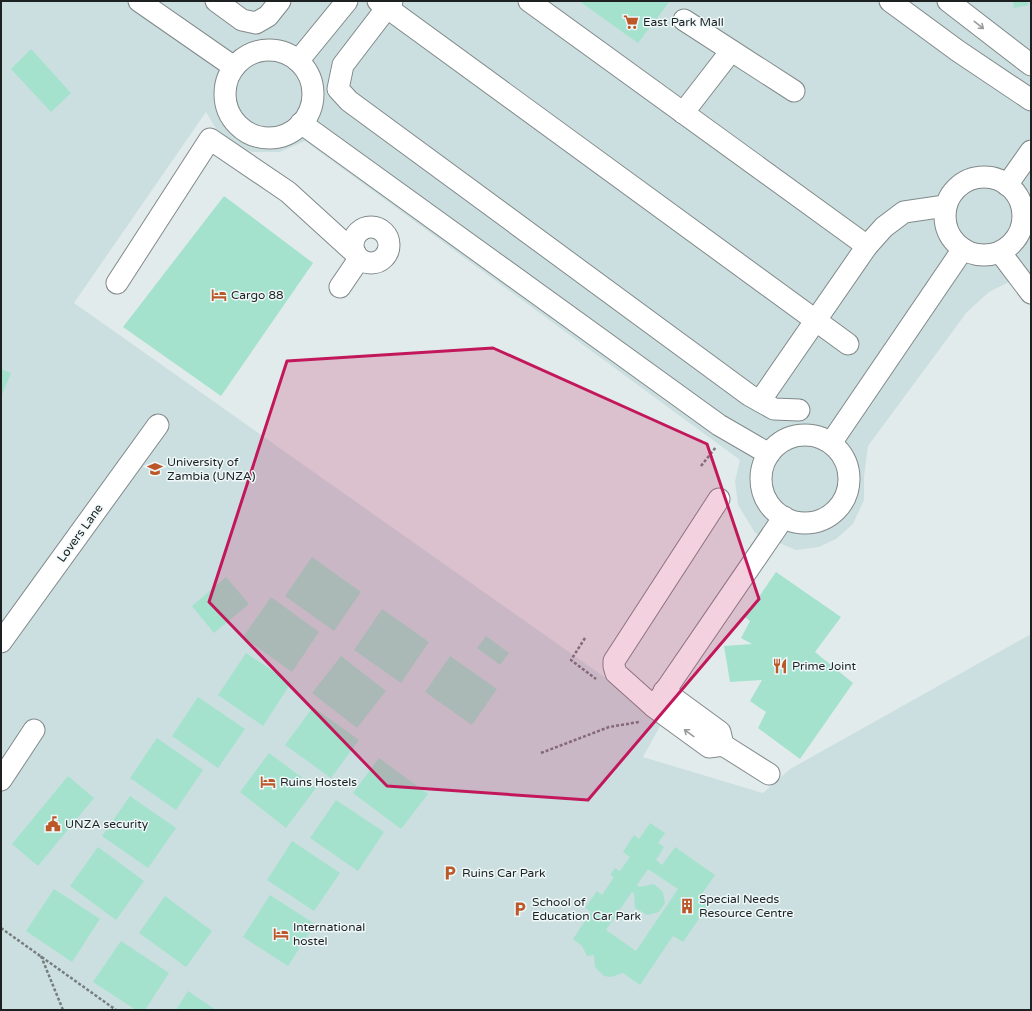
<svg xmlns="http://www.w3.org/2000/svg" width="1032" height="1011" font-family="'Varela Round',sans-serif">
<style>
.built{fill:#ccdfe0}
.building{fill:#a4e2cd;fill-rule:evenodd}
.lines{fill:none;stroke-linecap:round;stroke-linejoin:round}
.minor-casing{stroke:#81898a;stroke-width:23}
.path{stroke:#767d7d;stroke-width:2.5;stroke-dasharray:3 2;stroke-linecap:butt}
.minor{stroke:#fff;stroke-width:21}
.oneway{stroke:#999b9b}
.marked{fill:#c2185b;fill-opacity:0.2;stroke:#c2185b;stroke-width:3;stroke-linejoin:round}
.labels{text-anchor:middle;stroke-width:3;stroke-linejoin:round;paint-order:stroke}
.poi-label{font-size:12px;fill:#1d2121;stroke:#eff8f9;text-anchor:start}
.street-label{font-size:12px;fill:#1d2121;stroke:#eff8f9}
</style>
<rect width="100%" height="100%" fill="#e2ebec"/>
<path class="built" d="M1,1H1031V271L989,292L967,312L868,446L864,477V500L853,524L836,539L819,547L796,550L755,533L738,505L735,481L740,460L305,141L280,152H252L239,148L218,132L206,112L74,303L664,719L643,757L763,793L790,769L1031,634V1010H1Z"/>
<g class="building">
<path d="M579,1H670L638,43Z"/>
<path d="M1013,1H1028L1029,5L1014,8Z"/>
<path d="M31,49L71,93L51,112L11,69Z"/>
<path d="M224,196L313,263L221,396L123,327Z"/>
<path d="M1,369L11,373L1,397Z"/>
<path d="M312,557L361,592L334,631L285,596Z"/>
<path d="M776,572L841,617L815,652L853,683L800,759L758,728L766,712L750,701L762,680L730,682L724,646L752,644L741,638L750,621L745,617Z"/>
<path d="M226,577L249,604L214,633L192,606Z"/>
<path d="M271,597L319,632L292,672L243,637Z"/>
<path d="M382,609L429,642L401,683L354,650Z"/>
<path d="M486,636L509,653L500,665L477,648Z"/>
<path d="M246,653L291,683L263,726L218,695Z"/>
<path d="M341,656L386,691L357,728L312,693Z"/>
<path d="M450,656L497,689L472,725L425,692Z"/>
<path d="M198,697L245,729L218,768L172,736Z"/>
<path d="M313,707L359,740L331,778L285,745Z"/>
<path d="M157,738L203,770L176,810L130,778Z"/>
<path d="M269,753L316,788L286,828L240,792Z"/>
<path d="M379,758L428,794L401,829L353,793Z"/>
<path d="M68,776L94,798L38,866L12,844Z"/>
<path d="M130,796L176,828L148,868L102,836Z"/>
<path d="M336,800L384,832L358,871L310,838Z"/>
<path d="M650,823L665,833L658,843L664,847L656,860L662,865L675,847L715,875L702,894L712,900L683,942L673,936L640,985L623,973L611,977L604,976L595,967L594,955L587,956L582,946L573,939L591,912L585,908L597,891L602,895L614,877L610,875L615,868L620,871L630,857L623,852L634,835L639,839ZM648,869L678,889L636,951L606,930L632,892L634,893L635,908L647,915L659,912L665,903L663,892L654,884L639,887L637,885Z"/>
<path d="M292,841L340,873L314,911L267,880Z"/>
<path d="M98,847L144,881L116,920L70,886Z"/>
<path d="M54,889L100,919L72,962L26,931Z"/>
<path d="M270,895L315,924L288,966L243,937Z"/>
<path d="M165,896L212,931L186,967L139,933Z"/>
<path d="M121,941L169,973L145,1010H136L93,982Z"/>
<path d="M188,991L216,1010H176Z"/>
</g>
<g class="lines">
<g class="minor-casing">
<g id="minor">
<path d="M139,1L234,67"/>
<path d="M216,1L242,20L256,23L268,16L280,1"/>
<path d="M378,1L848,344"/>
<path d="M392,1L343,65L338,89L349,101L749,395L774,409L799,410"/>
<path d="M529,1L867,246L884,227L904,212L945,206"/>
<path d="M890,1L958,51L1031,100"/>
<path d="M948,1L1031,65"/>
<path d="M684,20L794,91"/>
<circle cx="269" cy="94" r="44"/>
<path d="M298,61L347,1"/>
<path d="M683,113L731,51"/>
<path d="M301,123L719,425L769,454"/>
<circle cx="984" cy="216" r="39"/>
<path d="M1007,185L1031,151"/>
<circle cx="371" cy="245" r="18"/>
<path d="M1000,252L1031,293"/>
<path d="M117,283L210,139L288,192L355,253"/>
<path d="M340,287L359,259"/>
<path d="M760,401L867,246"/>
<circle cx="805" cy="479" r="44"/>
<path d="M831,443L963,249"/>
<path d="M719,499L614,661V666L616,673L654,707L784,517"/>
<path d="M1,642L158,425"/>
<path d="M664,691L720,732L723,745"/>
<path d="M654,707L709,747L723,745L769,774"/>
<path d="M1,780L34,730"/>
</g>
</g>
<g class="path">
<path d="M701,466L716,447"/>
<path d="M585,638L571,660L596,679"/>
<path d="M541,753L609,727L639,722"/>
<path d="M1,928L116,1010"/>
<path d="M41,956L63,1010"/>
</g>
<use href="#minor" class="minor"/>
</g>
<defs><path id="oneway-shaft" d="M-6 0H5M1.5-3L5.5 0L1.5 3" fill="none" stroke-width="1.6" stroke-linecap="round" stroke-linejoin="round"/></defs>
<g class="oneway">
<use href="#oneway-shaft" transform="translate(979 25) rotate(38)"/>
<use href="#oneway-shaft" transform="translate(689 733) rotate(-144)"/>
</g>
<path class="marked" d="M493,348L707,444L759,599L588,800L387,786L209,602L287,361Z"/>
<defs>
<g id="supermarket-bare" transform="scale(1.2)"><path d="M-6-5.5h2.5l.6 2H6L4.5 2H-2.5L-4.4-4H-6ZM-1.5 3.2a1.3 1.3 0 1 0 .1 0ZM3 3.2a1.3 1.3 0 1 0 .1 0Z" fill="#bc5728" stroke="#eff8f9" stroke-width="2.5" paint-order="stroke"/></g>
<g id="hotel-bare" transform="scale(1.2)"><path d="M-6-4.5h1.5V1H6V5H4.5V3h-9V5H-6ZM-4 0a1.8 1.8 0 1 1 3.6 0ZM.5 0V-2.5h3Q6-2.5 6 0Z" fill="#bc5728" stroke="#eff8f9" stroke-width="2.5" paint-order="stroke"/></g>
<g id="university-bare" transform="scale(1.2)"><path d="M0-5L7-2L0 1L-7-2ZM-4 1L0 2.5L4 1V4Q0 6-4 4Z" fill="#bc5728" stroke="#eff8f9" stroke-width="2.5" paint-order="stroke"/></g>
<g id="restaurant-bare" transform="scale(1.2)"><path d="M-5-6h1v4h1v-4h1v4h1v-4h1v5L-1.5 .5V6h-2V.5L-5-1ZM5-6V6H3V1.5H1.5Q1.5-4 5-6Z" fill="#bc5728" stroke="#eff8f9" stroke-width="2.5" paint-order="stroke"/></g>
<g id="civic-bare" transform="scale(1.2)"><path d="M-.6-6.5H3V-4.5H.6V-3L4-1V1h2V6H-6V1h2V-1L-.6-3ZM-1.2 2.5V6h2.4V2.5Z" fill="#bc5728" stroke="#eff8f9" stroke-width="2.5" paint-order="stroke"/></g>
<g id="parking-bare" transform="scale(1.2)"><path d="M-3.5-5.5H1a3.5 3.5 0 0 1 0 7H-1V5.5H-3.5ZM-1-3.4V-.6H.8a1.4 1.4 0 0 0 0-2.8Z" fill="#bc5728" stroke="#eff8f9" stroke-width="2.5" paint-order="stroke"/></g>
<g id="building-bare" transform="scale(1.2)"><path d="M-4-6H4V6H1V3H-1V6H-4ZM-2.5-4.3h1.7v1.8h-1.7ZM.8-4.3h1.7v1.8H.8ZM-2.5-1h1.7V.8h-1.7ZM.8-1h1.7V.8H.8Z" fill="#bc5728" stroke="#eff8f9" stroke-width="2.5" paint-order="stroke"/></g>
</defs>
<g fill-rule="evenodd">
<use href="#supermarket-bare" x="631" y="22"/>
<use href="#hotel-bare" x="219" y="295"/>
<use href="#university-bare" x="155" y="469"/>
<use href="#restaurant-bare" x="780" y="666"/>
<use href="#hotel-bare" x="268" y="782"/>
<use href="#civic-bare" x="53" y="824"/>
<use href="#parking-bare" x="450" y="873"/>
<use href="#building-bare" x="687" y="906"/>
<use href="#parking-bare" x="520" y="909"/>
<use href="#hotel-bare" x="281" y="934"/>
</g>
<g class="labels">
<g class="poi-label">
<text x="643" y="26">East Park Mall</text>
<text x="231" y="299">Cargo 88</text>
<text x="167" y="466">University of<tspan x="167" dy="14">Zambia (UNZA)</tspan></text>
<text x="792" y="670">Prime Joint</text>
<text x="280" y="786">Ruins Hostels</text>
<text x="65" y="828">UNZA security</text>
<text x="462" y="877">Ruins Car Park</text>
<text x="699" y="903">Special Needs<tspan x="699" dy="14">Resource Centre</tspan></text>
<text x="532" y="906">School of<tspan x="532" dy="14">Education Car Park</tspan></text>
<text x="293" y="931">International<tspan x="293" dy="14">hostel</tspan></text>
</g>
<g class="street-label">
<text transform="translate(80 533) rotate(-54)" y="4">Lovers Lane</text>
</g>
</g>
<rect width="1032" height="1011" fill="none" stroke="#1d2121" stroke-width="4"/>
</svg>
